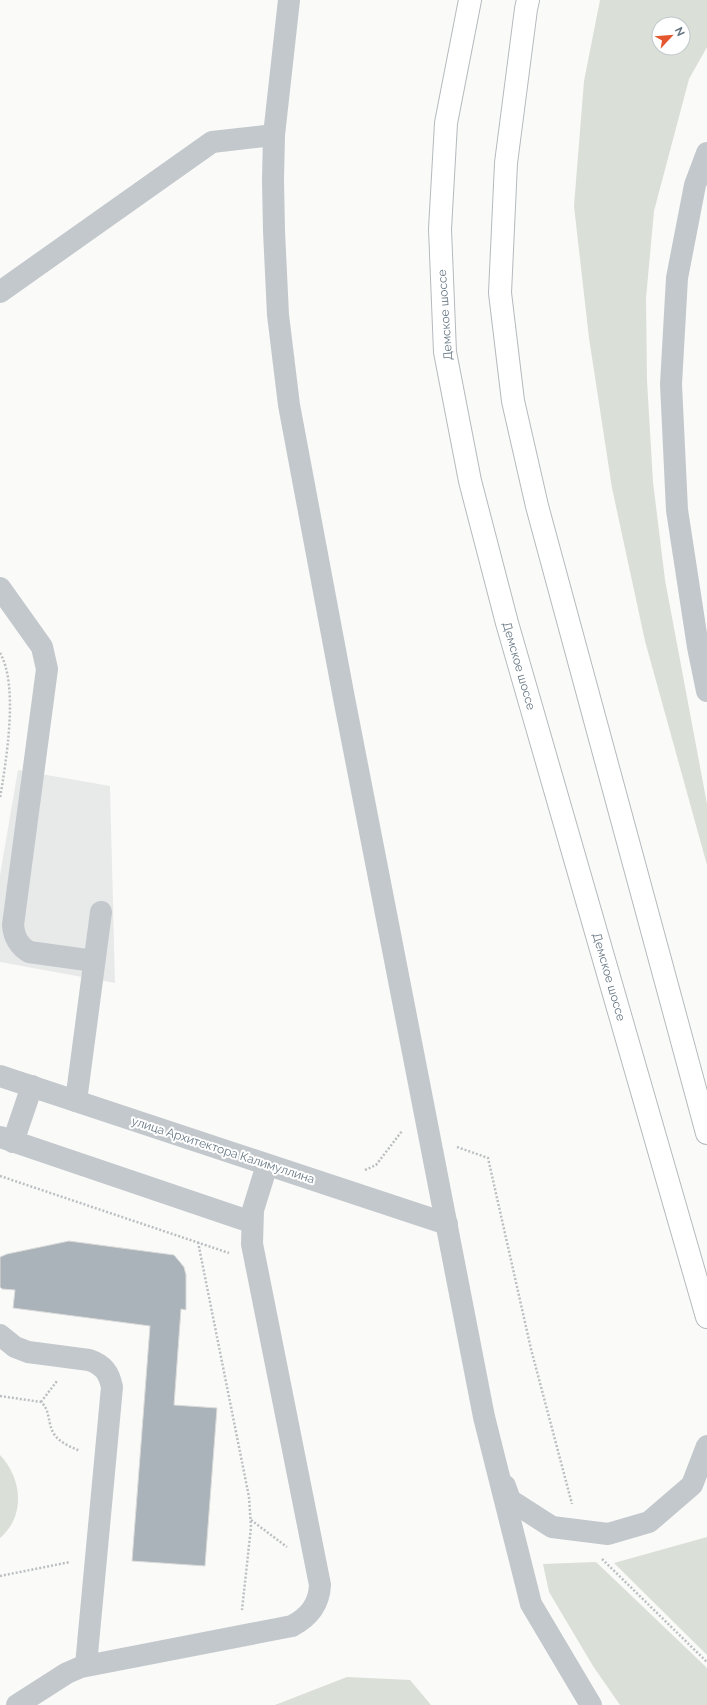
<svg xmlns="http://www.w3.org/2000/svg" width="707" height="1705" font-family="Raleway,sans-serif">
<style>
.built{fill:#e8e9e9}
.green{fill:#dadfd7;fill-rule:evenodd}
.building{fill:#aab3b9;stroke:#dcdcda}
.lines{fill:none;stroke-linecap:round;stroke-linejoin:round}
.major-casing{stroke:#b5babe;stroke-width:24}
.path{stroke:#bbbfc2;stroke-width:2.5;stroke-dasharray:2 2;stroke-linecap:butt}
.minor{stroke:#c3c8cc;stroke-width:22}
.major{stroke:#fff;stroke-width:22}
.labels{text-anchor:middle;stroke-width:4;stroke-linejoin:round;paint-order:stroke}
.street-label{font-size:12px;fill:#657683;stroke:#fff}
</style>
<rect width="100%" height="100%" fill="#fafaf8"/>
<path class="built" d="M18,770L110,786L115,983L0,962V875Z"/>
<g class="green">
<path d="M600,0H707V47L689,79L654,211L646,298L647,381L653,482L665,580L707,804V865L645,641L612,488L589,338L574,206L584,81ZM659,24H683V48H659Z"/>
<path d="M0,1455C22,1478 26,1516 0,1538Z"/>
<path d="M707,1537V1655L614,1563Z"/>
<path d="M596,1562L707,1668V1705H620L593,1666L549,1592L543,1564Z"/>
<path d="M347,1677L410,1680L431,1705H275Z"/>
</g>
<path class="building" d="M69,1241L174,1255L184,1267L186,1275V1310L181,1309L174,1405L217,1408L205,1566L132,1561L150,1326L13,1308L15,1290L2,1289L0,1287V1257L7,1254Z"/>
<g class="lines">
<g class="major-casing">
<g id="major">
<path d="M470,0L446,123L440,229L445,352L470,481L507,623L707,1317"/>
<path d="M528,0L526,9L506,163L500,293L513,401L537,506L707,1133"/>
</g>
</g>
<g class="path">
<path d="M0,653C19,685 6,762 0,798"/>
<path d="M457,1147L488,1158L531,1349L572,1504"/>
<path d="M365,1170L376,1165L402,1131"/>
<path d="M0,1176L229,1253"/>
<path d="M198,1242L249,1497L251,1527L242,1610"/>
<path d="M0,1396L41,1402C51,1411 47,1423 54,1434C60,1443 71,1447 80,1451"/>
<path d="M41,1402L57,1381"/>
<path d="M251,1520L287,1547"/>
<path d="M602,1559L707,1662"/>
<path d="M0,1576L70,1562"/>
</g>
<g class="minor">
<path d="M289,0L274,135L273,180L274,231L278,315L289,405L344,698L484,1417L531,1604L591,1705"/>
<path d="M707,153L695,185L677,278L671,384L677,510L698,647L707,691"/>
<path d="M0,292L212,142L274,135"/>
<path d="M0,588L42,647L47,669L13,925C14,937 18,945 29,952L94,961"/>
<path d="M0,1076L447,1224"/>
<path d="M76,1101L101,912"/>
<path d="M0,1137L251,1222"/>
<path d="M13,1142L32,1086"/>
<path d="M0,1335L15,1347L28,1352L89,1360C104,1365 109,1373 112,1387L86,1665"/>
<path d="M505,1486L510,1500L552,1527L608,1534L649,1522L692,1485L707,1446"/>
<path d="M17,1705L67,1673L81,1667L292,1626C309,1617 319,1605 320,1585L252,1244L253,1210L267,1165"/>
</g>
<use href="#major" class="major"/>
</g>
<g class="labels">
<g class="street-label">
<text transform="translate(445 315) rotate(-94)" y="4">Демское шоссе</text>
<text transform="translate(519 666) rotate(74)" y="4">Демское шоссе</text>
<text transform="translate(609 977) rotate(74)" y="4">Демское шоссе</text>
<text transform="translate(223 1150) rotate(18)" y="4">улица Архитектора Калимуллина</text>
</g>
</g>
<g transform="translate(671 36) rotate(64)"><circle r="19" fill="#ffffff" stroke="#c1c8cd"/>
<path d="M0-3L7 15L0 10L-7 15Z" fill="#e4572e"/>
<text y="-6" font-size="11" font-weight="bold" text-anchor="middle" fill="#657683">N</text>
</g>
</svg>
